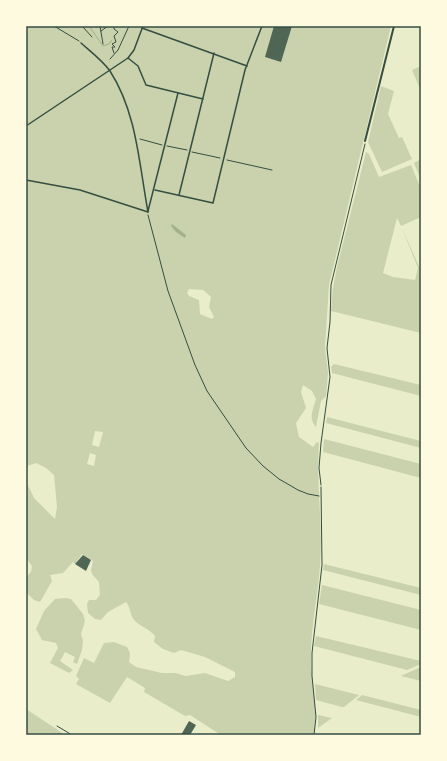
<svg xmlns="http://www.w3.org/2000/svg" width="447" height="761" font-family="Barlow,sans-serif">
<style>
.green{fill:#cad2ad;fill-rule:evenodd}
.water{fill:#a3b18a}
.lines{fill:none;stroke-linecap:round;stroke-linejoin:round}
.stream{stroke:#a3b18a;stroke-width:1}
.building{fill:#4f6655}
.path{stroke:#344e41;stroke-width:1}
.service{stroke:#344e41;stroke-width:1}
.pedestrian{stroke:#344e41;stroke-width:1.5}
.minor{stroke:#344e41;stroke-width:2}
.neatline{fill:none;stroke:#344e41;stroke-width:1.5}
</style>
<rect width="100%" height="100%" fill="#e9edc9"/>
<g class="green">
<path d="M26,26H391L329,285L325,347L328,373L326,396L321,401L316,427C308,418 313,410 316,399L312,391L303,385L301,392L306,408L296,423L299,437L313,447L317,442L319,443C316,484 323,524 320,565C318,595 311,626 311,656C310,679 320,714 313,735H221L190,715L185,716L144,692L145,688L127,677L110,703L76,684L79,679L76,676L84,658L94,663L104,643L114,642L127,647L130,653L129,662L136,667L162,673H175L186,676L205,673L228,681L235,677V672L205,657L181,650L174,653L163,649L154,642L155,636C149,629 142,627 136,622C129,616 131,607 126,602L108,612L101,620L95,619L88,613L87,604L89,600H96L100,595L99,582L92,574L91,570L93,561L82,554L75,564L73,562L63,573L50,575L52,581L40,602L34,600L26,592V577L31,572L32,566L26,558V481L34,498L55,519L57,507L54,475L46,468L36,463L27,466L26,473ZM189,289L203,290L211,297L209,307L214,317L212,319L200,314L199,300L189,296L187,293ZM95,431L103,432L99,447L92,445ZM90,453L96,455L94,466L87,464Z"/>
<path d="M421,66V91L412,70Z"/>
<path d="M381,86L394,91L388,114L399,138L402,137L412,159L382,172L368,142Z"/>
<path d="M366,152L369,154L379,177L411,165L421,189V217L401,226L397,218L383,273L393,277L415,280L418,268L402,228L421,271V333L331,311L333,288L337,267Z"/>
<path d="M421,159V180L414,163Z"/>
<path d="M334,364L421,385V396L332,373L331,367Z"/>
<path d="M327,417L421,441V448L326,423Z"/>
<path d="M324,439L421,464V478L323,452Z"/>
<path d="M324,564L421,588V595L323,570Z"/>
<path d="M322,585L421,610V630L319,604Z"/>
<path d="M66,598L71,599L83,614L85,621L81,634L83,641L82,650L77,664L73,662L75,657L65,652L60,661L73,670L69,673L50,663L58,648L56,643L42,640L36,629L44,611L55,599Z"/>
<path d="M316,636L421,661V664L407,670L314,646Z"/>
<path d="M421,667V681L401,676Z"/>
<path d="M315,684L359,695L344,707H342L316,700Z"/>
<path d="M362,695L421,710V717L356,700Z"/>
<path d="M26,709L61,732L66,735H26Z"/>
<path d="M318,715L332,718L318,728Z"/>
</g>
<path class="water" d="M172,224L186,235L185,238L176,232L171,226Z"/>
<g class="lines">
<path class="stream" d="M89,26L103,46L109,44L112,40"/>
</g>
<g class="building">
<path d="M274,26H292L281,62L265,57Z"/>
<path d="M83,555L91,560L86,571L75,564Z"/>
<path d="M189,721L196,725L190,735H181Z"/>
</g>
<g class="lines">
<g class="path">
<path d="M54,26L79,41"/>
<path d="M82,26L92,37"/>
<path d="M100,26L103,44"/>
<path d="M114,26V29L118,32L114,36L116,42L112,44L115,47H112L114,53"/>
<path d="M101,31L108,26"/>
<path d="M110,59L118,50L129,26"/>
<path d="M140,139L162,145"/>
<path d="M167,146L187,150"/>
<path d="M192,152L220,158"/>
<path d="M227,160L272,170"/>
<path d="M148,215L168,291L195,365L207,391L246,448L263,466L279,479L298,490L308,494L319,496"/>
<path d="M321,485L319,468L321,443L330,377L327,348L330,322L331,285L365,144"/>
</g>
<g class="service">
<path d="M57,726L72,735"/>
<path d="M314,735L316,717L312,676V653L322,565L321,487"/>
</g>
<g class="pedestrian">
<path d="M142,28L247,66"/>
<path d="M81,43C91,52 102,60 110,71C137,113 139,164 148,212"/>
<path d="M128,58L138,66L146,85L203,99"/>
<path d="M26,126L128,58L134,50L143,26"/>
<path d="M26,180L80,190L148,212"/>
<path d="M155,190L213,203L245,70L262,26"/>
<path d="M179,195L214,53"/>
<path d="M148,211L178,93"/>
</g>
<path class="minor" d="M365,141L394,26"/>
</g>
<rect width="447" height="761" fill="none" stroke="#fefae0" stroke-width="54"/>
<rect x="27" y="27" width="393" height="707" class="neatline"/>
</svg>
